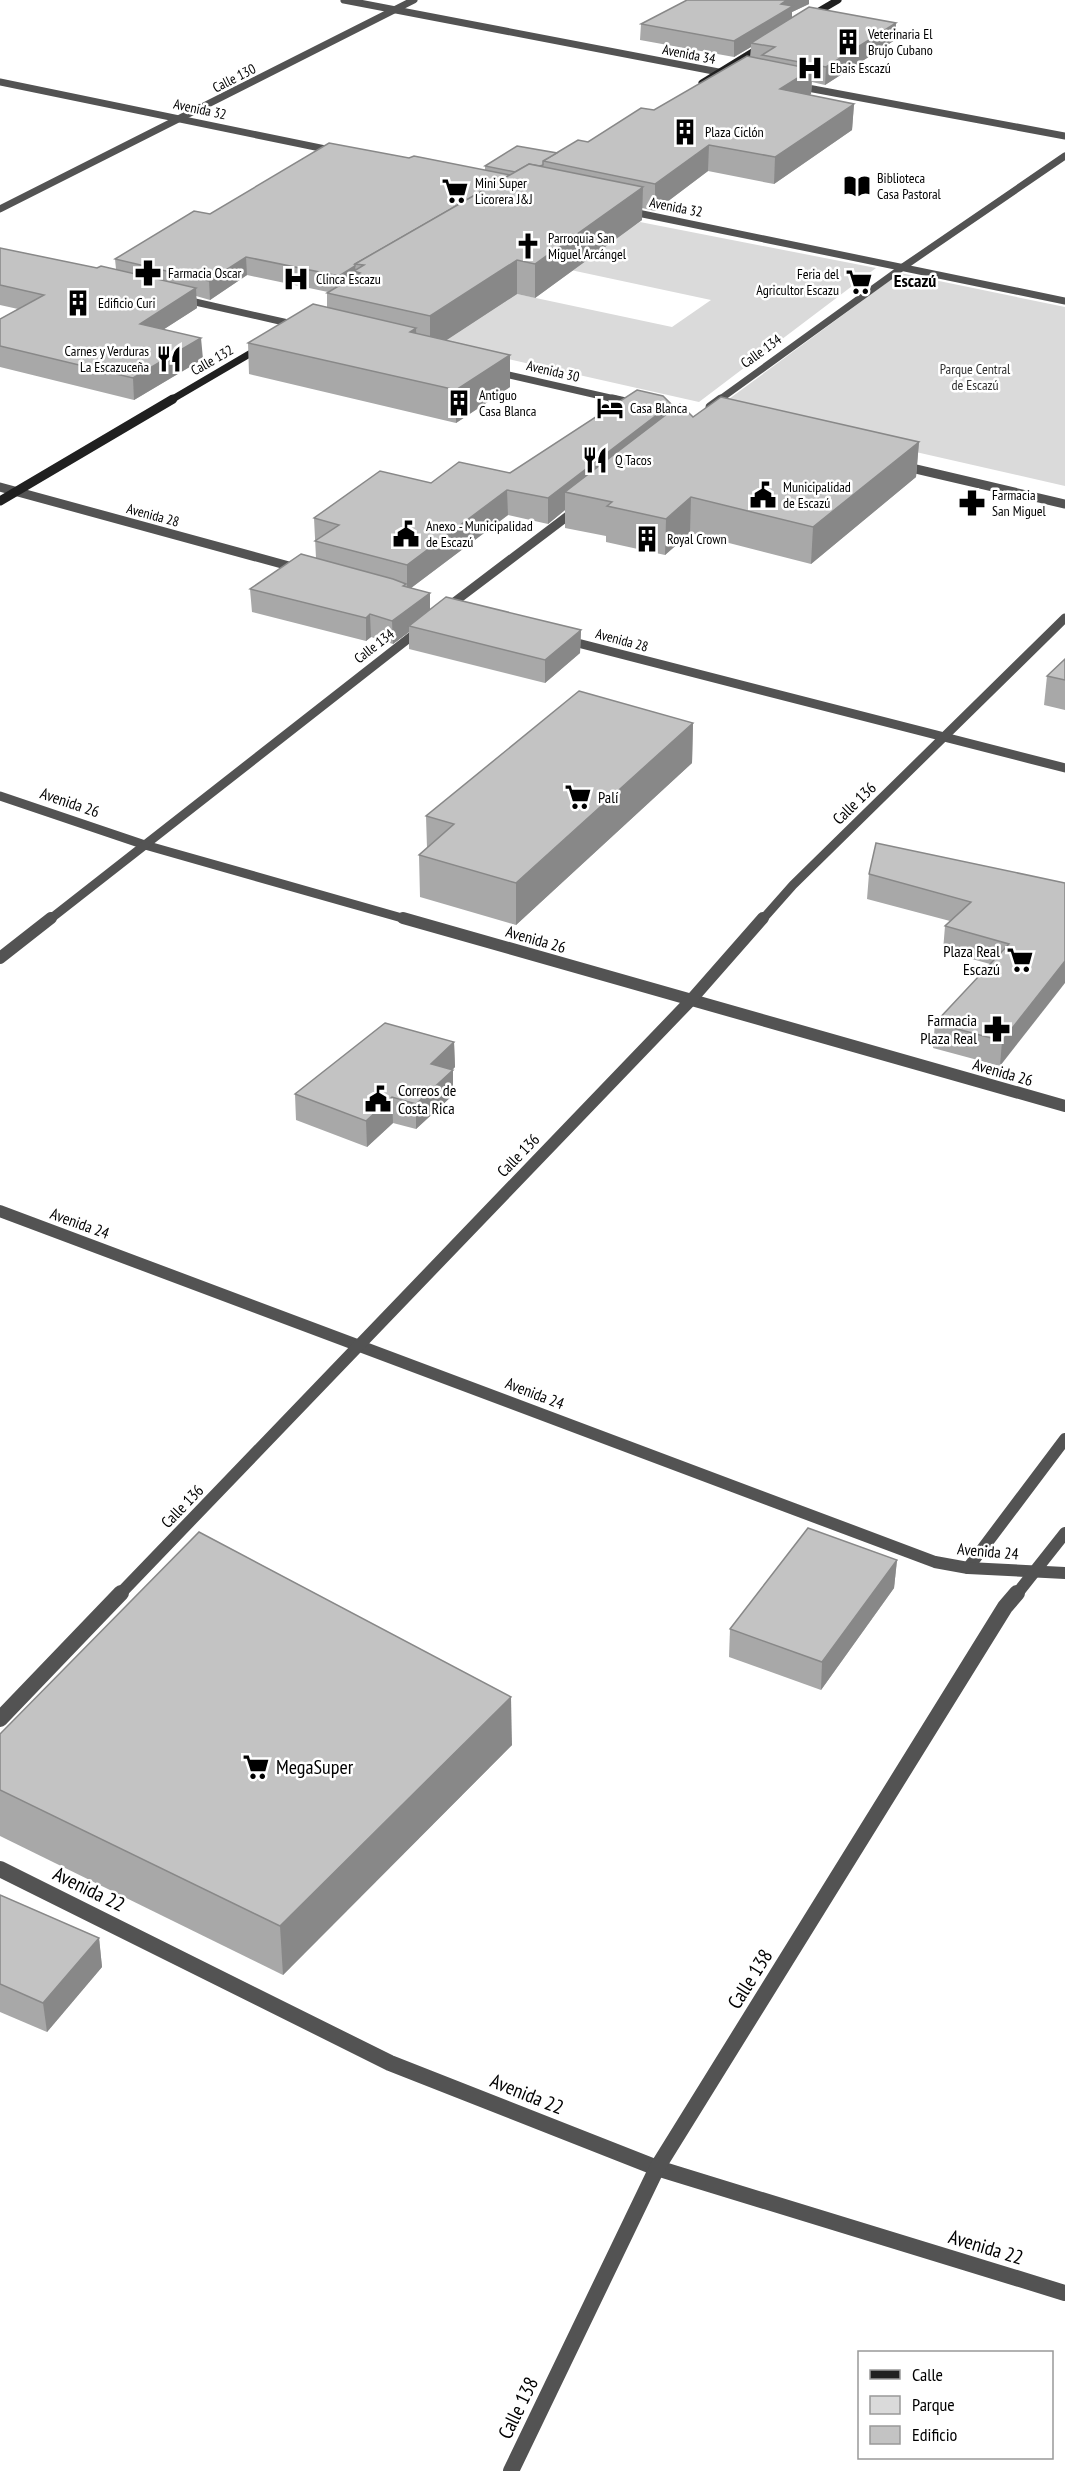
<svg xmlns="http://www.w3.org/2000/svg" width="1065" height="2471" font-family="'PT Sans Narrow',sans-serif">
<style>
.green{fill:#dadada}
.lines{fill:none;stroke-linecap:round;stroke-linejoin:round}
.service{stroke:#535353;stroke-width:12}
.pedestrian-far1{stroke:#535353;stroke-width:7}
.pedestrian{stroke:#535353;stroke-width:9}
.minor-far3{stroke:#535353;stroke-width:7}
.minor-far2{stroke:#535353;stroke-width:9}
.minor-far1{stroke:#535353;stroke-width:12}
.minor{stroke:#535353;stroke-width:16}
.tertiary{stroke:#535353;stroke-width:7}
.secondary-far1{stroke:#202020;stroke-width:7}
.secondary{stroke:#202020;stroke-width:9}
.wall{fill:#a8a8a8}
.shaded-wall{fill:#888}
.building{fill:#c3c3c3;stroke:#888;stroke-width:1.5}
.labels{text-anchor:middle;stroke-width:5;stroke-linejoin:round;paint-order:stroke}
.far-poi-label{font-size:14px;fill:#000;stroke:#fff;text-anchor:start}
.far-street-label{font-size:14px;fill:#000;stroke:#fff}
.far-park-label{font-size:14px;fill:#313131;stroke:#fff}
.poi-label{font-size:16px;fill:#000;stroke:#fff;text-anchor:start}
.street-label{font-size:16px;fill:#000;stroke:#fff}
.far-district-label{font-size:18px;font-weight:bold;fill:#000;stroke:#fff}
.near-poi-label{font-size:20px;fill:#000;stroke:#fff;text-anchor:start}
.near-street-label{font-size:20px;fill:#000;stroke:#fff}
</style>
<rect width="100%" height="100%" fill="#fff"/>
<g class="green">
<path d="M640,222L876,268L699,402L335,320L517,294L672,327L711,300L566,269Z"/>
<path d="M900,273L1065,307V486L718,407Z"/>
</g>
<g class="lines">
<path class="service" d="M968,1568L1065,1439"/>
<path class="pedestrian-far1" d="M719,400L903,267"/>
<path class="pedestrian" d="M710,407L721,399"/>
<g class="minor-far3">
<path d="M344,0L729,74"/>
<path d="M0,82L335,151"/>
<path d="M797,86L1065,136"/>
<path d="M0,209L414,0"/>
<path d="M628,211L1065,301"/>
<path d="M903,267L1065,156"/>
<path d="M496,372L619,400"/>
</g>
<g class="minor-far2">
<path d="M612,399L634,404"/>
<path d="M903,466L1065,504"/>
<path d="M0,487L300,569"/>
<path d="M445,609L577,509"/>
<path d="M566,640L1065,768"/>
<path d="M0,796L145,845L409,920"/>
<path d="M49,920L422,628"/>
<path d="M762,920L793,885L1065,618"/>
</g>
<g class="minor-far1">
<path d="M403,918L1065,1106"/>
<path d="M0,958L51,918"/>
<path d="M0,1211L935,1562L968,1568L1065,1573"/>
<path d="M119,1595L691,1000L763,918"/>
<path d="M1016,1595L1065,1533"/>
</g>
<g class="minor">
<path d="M0,1719L121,1593"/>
<path d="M0,1869L390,2063L657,2168L1065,2293"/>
<path d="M511,2471L657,2168L1005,1607L1017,1593"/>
</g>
<path class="tertiary" d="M182,299L297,325"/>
<g class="secondary-far1">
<path d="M809,17L838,0"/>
<path d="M702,83L764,45"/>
<path d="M171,400L263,346"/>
</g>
<path class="secondary" d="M0,501L173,399"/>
</g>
<g class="wall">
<path d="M687,0H809V4L792,12V18L896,23L895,40L825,85L812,82L811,94L810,95L854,104L852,130L774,184L708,171L655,211L642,208V220L535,298L517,294L446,340L510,355V387L456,423L249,374L248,343L327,308V293L328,292L247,275L210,300L196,296L197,308L164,329L203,359L134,400L0,367V319L18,309L0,305V248L97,268L116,269L115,259L210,214L409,158L485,170V166L557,153L588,142L654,110L750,57L751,47L734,57L640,40L641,24Z"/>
<path d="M671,404V412L693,417L919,442L916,477L811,564L690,533L665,555L606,542V536L565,528V510L548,524L508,515L411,588L430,593V610L581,630L580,653L545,683L409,649V632L393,644L371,637L366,641L252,612L250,589L316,558L314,518L431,483L510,473Z"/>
<path d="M1065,659V710L1044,705L1047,676Z"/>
<path d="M693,723L692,763L516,925L420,897L419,855L427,848L426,816Z"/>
<path d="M869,874L1065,883L1000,1066L933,1048L935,1023L990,964L943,951L945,926L950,921L867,899Z"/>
<path d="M454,1042L455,1067L452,1070L453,1095L416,1129L393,1123L367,1147L296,1120L295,1094Z"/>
<path d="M897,1560L894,1588L821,1690L729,1657L730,1629Z"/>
<path d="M0,1734L512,1745L283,1975L0,1836Z"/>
<path d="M0,1895L99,1938L102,1967L47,2032L0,2012Z"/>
</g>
<g class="shaded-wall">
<path d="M787,0H809V4L792,12V22L751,43V47L734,57V41L781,4Z"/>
<path d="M896,23L895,40L825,85L826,67Z"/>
<path d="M812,69L811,94L779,114L780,89Z"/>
<path d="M854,104L852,130L774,184L775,157Z"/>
<path d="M709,145L708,171L655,211V184Z"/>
<path d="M643,187L642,220L535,298V264Z"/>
<path d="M246,257L247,275L210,300L209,281Z"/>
<path d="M517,260V294L430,351V316Z"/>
<path d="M355,266L356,272L354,271V286L340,294L339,276Z"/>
<path d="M196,288L197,308L141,344L140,324Z"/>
<path d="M416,328L417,359L410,332Z"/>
<path d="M201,338L203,359L134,400L133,378Z"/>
<path d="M510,355V387L456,423V390Z"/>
<path d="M671,404L670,429L565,492V510L548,524V498Z"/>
<path d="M919,442L916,477L811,564L813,527Z"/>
<path d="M507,490L508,515L407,591V565Z"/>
<path d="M691,497L690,533L665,555L666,519Z"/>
<path d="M430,593V615L409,626V632L393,644L392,621Z"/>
<path d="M370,614L371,637L366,641V618Z"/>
<path d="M581,630L580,653L545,683V660Z"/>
<path d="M693,723L692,763L516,925V883Z"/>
<path d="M1065,961V983L1000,1066L1002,1041Z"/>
<path d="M454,1042L455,1067L445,1077L453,1070V1095L416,1129V1104L431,1064Z"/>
<path d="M392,1097L393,1123L367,1147L366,1121Z"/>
<path d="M897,1560L894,1588L821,1690L822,1662Z"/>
<path d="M511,1697L512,1745L283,1975L280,1926Z"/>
<path d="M99,1938L102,1967L47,2032L43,2003Z"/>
</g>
<g class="building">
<path d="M687,0H787L781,4L793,6L734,41L641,24Z"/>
<path d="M809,7L896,23L826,67L762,55L775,47L751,43Z"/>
<path d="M747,56L812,69L780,89L854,104L775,157L709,145L655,184L543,161L578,140L588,142L641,108L654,110Z"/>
<path d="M329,143L409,158L414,156L510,175L355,264V266L339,276L246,257L209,281L115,259L194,211L210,214Z"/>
<path d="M517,146L557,153L543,161V165L540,166L529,164L515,172L485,166Z"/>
<path d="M529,164L643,187L535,264L517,260L430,316L327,293L360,273L354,271L364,265L355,264Z"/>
<path d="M0,248L97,268L101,266L196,288L140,324L201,338L133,378L0,346V319L44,295L0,285Z"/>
<path d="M313,304L416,328L410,332L510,355L456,390L248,343Z"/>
<path d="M637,390L663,396L671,404L548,498L507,490L407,565L315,541L339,525L314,518L380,471L431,483L459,462L510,473Z"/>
<path d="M721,397L919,442L813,527L691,497L666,519L607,506L612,502L565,492L680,404L693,417Z"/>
<path d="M301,554L393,579L406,584L403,586L430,593L392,621L370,614L366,618L250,589Z"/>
<path d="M446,597L581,630L545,660L409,626Z"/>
<path d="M1065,659V680L1047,676Z"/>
<path d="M579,691L693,723L516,883L419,855L454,824L426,816Z"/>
<path d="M876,843L1065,883V961L1002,1041L935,1023L1009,944L945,926L971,902L869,874Z"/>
<path d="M385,1023L454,1042L431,1064L453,1070L416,1104L392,1097L366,1121L295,1094Z"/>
<path d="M808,1528L897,1560L822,1662L730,1629Z"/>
<path d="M199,1532L511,1697L280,1926L0,1790V1734Z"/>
<path d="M0,1895L99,1938L43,2003L0,1984Z"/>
</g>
<defs>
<g id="building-bare" transform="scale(2.07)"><path d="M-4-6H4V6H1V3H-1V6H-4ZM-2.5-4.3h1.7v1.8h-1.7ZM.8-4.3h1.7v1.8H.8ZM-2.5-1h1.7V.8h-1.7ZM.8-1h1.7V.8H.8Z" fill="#000" stroke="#fff" stroke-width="2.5" paint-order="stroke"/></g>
<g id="hospital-bare" transform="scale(2.07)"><path d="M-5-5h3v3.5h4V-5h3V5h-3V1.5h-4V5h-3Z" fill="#000" stroke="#fff" stroke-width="2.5" paint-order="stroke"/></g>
<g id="library-bare" transform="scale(2.07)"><path d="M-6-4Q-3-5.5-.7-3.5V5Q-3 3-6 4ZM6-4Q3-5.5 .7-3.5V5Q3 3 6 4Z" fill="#000" stroke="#fff" stroke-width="2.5" paint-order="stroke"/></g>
<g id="supermarket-bare" transform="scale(2.07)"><path d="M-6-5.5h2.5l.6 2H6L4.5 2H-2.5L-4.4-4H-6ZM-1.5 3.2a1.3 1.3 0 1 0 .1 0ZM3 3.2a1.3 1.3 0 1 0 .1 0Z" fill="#000" stroke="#fff" stroke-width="2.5" paint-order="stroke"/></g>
<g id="church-bare" transform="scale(2.07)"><path d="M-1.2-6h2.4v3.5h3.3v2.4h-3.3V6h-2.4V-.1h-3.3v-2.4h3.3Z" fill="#000" stroke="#fff" stroke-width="2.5" paint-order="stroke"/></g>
<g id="pharmacy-bare" transform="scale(2.07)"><path d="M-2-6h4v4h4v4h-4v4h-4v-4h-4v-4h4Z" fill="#000" stroke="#fff" stroke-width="2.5" paint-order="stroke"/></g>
<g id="restaurant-bare" transform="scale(2.07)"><path d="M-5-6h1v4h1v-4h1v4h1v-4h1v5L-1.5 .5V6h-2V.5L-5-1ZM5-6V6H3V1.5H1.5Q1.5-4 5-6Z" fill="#000" stroke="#fff" stroke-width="2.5" paint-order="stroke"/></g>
<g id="hotel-bare" transform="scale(2.07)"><path d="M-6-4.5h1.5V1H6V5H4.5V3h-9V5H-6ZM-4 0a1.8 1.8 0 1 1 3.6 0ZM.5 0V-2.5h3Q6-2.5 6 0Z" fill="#000" stroke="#fff" stroke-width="2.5" paint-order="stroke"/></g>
<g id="civic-bare" transform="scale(2.07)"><path d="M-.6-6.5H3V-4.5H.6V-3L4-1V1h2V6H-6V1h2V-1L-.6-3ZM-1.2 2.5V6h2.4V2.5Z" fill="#000" stroke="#fff" stroke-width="2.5" paint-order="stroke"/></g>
</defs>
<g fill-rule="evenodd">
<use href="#building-bare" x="848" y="42"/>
<use href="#hospital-bare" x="810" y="68"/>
<use href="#building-bare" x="685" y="132"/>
<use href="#library-bare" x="857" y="186"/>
<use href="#supermarket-bare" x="455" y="191"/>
<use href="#church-bare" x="528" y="246"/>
<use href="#pharmacy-bare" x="148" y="273"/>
<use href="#hospital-bare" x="296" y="279"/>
<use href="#supermarket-bare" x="859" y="282"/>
<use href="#building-bare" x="78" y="303"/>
<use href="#restaurant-bare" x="169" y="359"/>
<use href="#building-bare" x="459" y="403"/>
<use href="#hotel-bare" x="610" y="408"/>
<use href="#restaurant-bare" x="595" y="460"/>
<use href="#civic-bare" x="763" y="495"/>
<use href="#pharmacy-bare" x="972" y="503"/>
<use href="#civic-bare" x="406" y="534"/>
<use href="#building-bare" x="647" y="539"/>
<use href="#supermarket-bare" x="578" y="797"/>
<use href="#supermarket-bare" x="1020" y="960"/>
<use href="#pharmacy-bare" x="997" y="1029"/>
<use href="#civic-bare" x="378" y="1099"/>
<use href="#supermarket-bare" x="256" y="1767"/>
</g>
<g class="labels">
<g class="far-poi-label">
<text x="868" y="39">Veterinaria El<tspan x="868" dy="16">Brujo Cubano</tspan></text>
<text x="830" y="73">Ebais Escazú</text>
<text x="705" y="137">Plaza Ciclón</text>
<text x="877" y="183">Biblioteca<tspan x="877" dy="16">Casa Pastoral</tspan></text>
<text x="475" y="188">Mini Super<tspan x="475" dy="16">Licorera J&amp;J</tspan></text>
<text x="548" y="243">Parroquia San<tspan x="548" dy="16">Miguel Arcángel</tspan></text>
<text x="168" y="278">Farmacia Oscar</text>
<text x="839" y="279" text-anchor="end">Feria del<tspan x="839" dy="16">Agricultor Escazu</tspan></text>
<text x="316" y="284">Clinca Escazu</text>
<text x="98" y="308">Edificio Curi</text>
<text x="149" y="356" text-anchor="end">Carnes y Verduras<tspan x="149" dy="16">La Escazuceña</tspan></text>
<text x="479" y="400">Antiguo<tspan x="479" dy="16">Casa Blanca</tspan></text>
<text x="630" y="413">Casa Blanca</text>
<text x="615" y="465">Q Tacos</text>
<text x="783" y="492">Municipalidad<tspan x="783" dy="16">de Escazú</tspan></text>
<text x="992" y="500">Farmacia<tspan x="992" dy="16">San Miguel</tspan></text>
<text x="426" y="531">Anexo - Municipalidad<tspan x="426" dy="16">de Escazú</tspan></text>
<text x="667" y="544">Royal Crown</text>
</g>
<g class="far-street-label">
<text transform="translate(689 54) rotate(11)" y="5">Avenida 34</text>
<text transform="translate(234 78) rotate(-27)" y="5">Calle 130</text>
<text transform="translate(200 109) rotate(12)" y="5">Avenida 32</text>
<text transform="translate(676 207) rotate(11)" y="5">Avenida 32</text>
<text transform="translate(761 351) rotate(-36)" y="5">Calle 134</text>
<text transform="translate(212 360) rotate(-30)" y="5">Calle 132</text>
<text transform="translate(553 371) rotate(13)" y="5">Avenida 30</text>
<text transform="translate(153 515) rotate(15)" y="5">Avenida 28</text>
<text transform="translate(622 640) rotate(15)" y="5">Avenida 28</text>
<text transform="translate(374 646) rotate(-38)" y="5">Calle 134</text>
</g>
<g class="far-park-label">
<text x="975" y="374">Parque Central<tspan x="975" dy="16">de Escazú</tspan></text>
</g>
<g class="poi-label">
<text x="598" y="803">Palí</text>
<text x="1000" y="957" text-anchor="end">Plaza Real<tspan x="1000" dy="18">Escazú</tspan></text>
<text x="977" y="1026" text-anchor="end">Farmacia<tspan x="977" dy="18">Plaza Real</tspan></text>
<text x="398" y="1096">Correos de<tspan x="398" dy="18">Costa Rica</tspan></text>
</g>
<g class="street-label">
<text transform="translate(70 802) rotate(19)" y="6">Avenida 26</text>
<text transform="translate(854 803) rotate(-44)" y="6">Calle 136</text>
<text transform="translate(536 939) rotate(16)" y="6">Avenida 26</text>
<text transform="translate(1003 1072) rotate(16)" y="6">Avenida 26</text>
<text transform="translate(518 1155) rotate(-46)" y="6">Calle 136</text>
<text transform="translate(80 1223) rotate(20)" y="6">Avenida 24</text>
<text transform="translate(535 1393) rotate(21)" y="6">Avenida 24</text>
<text transform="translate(182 1506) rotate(-46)" y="6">Calle 136</text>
<text transform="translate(988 1551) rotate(5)" y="6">Avenida 24</text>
</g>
<g class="far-district-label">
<text x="915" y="287">Escazú</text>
</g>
<g class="near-poi-label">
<text x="276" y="1774">MegaSuper</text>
</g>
<g class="near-street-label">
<text transform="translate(89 1889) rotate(26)" y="7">Avenida 22</text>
<text transform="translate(750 1979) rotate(-58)" y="7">Calle 138</text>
<text transform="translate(527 2094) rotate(22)" y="7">Avenida 22</text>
<text transform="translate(986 2247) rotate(17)" y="7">Avenida 22</text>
<text transform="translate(518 2408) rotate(-64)" y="7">Calle 138</text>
</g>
</g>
<rect x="858" y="2351" width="195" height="108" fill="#ffffff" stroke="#999999" stroke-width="1.5"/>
<rect x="870" y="2370" width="30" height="9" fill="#202020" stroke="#999999" stroke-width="1.5"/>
<text x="912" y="2381" font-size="18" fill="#000000">Calle</text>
<rect x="870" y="2396" width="30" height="18" fill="#dadada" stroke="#999999" stroke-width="1.5"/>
<text x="912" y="2411" font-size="18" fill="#000000">Parque</text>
<rect x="870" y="2426" width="30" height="18" fill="#c3c3c3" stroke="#999999" stroke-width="1.5"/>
<text x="912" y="2441" font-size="18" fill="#000000">Edificio</text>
</svg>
